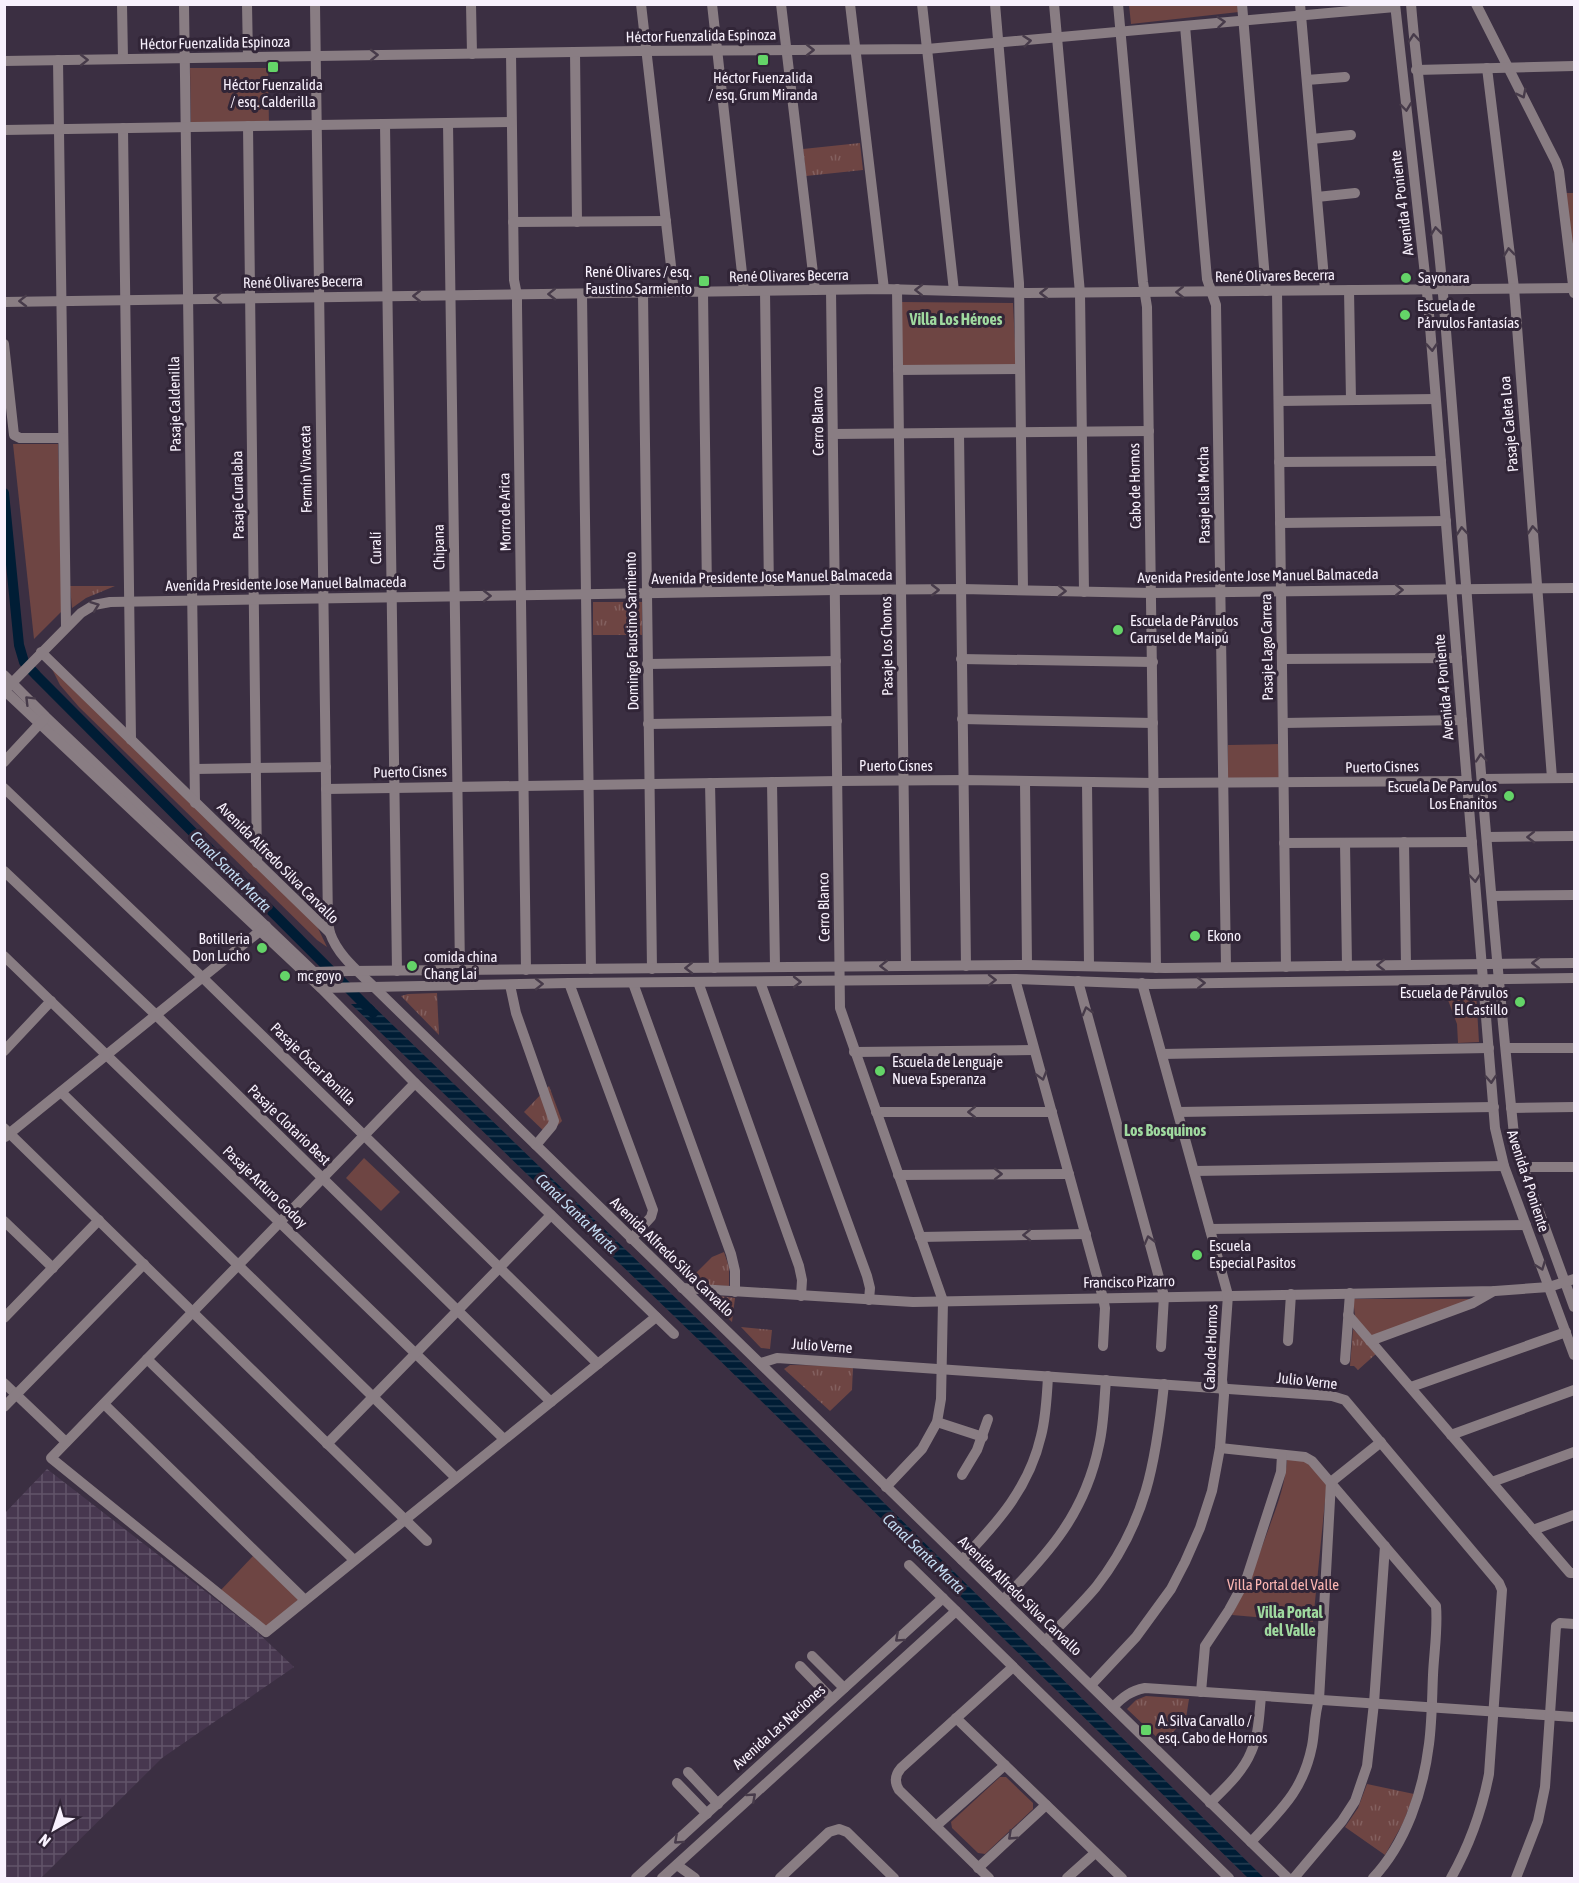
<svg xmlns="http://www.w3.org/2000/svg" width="1579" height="1883" font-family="'Asap Condensed',sans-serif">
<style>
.industrial{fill:url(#industrial-grid)}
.grass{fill:url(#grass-tufts)}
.park{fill:#6e4543}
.water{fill:url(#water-rules)}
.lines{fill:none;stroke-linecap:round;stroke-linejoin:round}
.canal{stroke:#001d35;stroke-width:10}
.minor{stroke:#897d83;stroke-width:10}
.oneway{stroke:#473b4a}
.poi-dot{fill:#64d468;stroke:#312537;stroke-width:2}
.labels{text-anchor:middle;stroke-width:6;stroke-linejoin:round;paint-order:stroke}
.street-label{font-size:15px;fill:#f8f1fd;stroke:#312537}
.poi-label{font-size:15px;fill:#f8f1fd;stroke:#312537;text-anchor:start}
.park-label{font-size:15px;fill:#fcb6b3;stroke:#312537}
.neighbourhood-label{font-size:16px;font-weight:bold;fill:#9fd99f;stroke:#312537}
.water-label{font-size:16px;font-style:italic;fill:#c4dcf3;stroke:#312537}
</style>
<defs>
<pattern id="industrial-grid" width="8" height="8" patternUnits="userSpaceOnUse" patternTransform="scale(1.5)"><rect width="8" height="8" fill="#47374f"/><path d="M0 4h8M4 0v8" fill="none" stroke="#625469"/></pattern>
<pattern id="grass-tufts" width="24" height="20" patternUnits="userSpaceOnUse" patternTransform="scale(1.5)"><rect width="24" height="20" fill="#6e4543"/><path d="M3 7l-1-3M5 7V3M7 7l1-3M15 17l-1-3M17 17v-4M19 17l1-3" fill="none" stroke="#83605f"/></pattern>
<pattern id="water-rules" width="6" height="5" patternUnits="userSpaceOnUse" patternTransform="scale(1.5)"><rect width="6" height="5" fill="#001d35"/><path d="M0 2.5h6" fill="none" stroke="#263e53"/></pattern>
</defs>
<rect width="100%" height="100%" fill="#3b2f42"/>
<path class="industrial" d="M47,1469L254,1629L294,1667L162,1758L41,1878H5V1513Z"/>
<g class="grass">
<path d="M860,143L863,170L806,176L803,149Z"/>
<path d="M70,586H115L86,598L72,608Z"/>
<rect x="593" y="602" width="49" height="33"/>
<path d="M437,993L439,1035L401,996L408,994Z"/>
<path d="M549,1086L562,1121L548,1135L524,1112Z"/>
<path d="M724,1252L729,1267V1286L696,1285L690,1279L712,1257Z"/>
<path d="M711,1295L735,1298L732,1322L709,1300Z"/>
<path d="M741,1327L772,1330L770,1349L761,1348Z"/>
<path d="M1353,1329L1377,1353L1358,1370L1354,1366H1350Z"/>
<path d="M790,1365L853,1366L852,1390L830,1411L784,1369Z"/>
<path d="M1146,1696L1189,1699L1186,1718L1163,1743L1127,1709L1136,1700Z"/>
<path d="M1367,1784L1414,1794L1403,1823L1385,1855L1345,1827L1358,1808Z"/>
</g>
<g class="park">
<path d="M1129,5H1238L1239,12L1131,24Z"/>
<path d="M190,68H268L269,125L191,124Z"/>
<path d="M1566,193H1574V266Z"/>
<path d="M902,302L1013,303L1016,363L1013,367H904L901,364Z"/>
<path d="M13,444H58L63,610L34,639Z"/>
<path d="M49,663L317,926L327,947L317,940L79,707L60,685Z"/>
<path d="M1279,744L1280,780H1228V745Z"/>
<path d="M1476,991L1479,1042L1458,1043L1457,1024L1445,992Z"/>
<path d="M364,1158L400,1192L381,1211L346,1178Z"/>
<path d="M1353,1299H1476L1371,1336L1355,1316Z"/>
<path d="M1287,1458L1305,1461L1327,1481L1313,1622L1232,1615C1247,1586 1259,1556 1270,1525C1278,1503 1286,1482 1287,1458Z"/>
<path d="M253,1556L299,1599L266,1628L220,1591Z"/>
<path d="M1000,1777H1006L1033,1803V1809L985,1854L978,1853L952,1828L951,1822Z"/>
</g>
<path class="water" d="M351,1004H371L713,1334L1264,1878H1248L703,1344Z"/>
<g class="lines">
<path class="canal" d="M4,493L19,645L24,662L37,676L373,1013"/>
<g class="minor">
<path d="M122,4L123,59"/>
<path d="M184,4L195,803"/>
<path d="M247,4L248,57"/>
<path d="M315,4L328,923L330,933"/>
<path d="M471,4L472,54"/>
<path d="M641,4L674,292"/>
<path d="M712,4L744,291"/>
<path d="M781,4L815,290"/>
<path d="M850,4L884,289"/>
<path d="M922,4L954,291"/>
<path d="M995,4L1019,283L1023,590"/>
<path d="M1054,4L1080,293L1084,592"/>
<path d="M1118,4L1143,282L1147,307L1156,968"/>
<path d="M1242,4L1266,291"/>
<path d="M1300,4L1325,290"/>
<path d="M1395,4L1428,302L1495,1128L1504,1166L1574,1355"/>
<path d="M1411,4C1419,101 1435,197 1443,294C1466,574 1485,855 1514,1135L1520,1159L1574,1307"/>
<path d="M1476,4L1556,162L1559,171L1574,293"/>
<path d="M1185,26L1207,279L1216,305L1226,967"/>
<path d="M575,52L577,222"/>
<path d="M511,53L514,280L517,295V306L526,970"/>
<path d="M58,60L66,626"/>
<path d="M4,61L638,51L927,49L1395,7"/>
<path d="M1487,68L1514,288L1552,778"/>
<path d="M1416,70L1574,66"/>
<path d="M1307,80L1345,77"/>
<path d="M448,123L460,970"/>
<path d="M385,124L397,971"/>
<path d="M248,126L257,863"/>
<path d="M123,128L131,740"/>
<path d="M4,130L511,122"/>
<path d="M1312,139L1351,135"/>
<path d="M1317,197L1355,193"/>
<path d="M513,222L666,221"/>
<path d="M897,289L906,966"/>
<path d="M831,290L840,1008L943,1301L941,1399L937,1422L922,1449L886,1487"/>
<path d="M1349,290L1351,400"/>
<path d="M765,291L769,591"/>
<path d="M1277,291L1286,967"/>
<path d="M703,292L707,592"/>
<path d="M643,293L652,969"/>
<path d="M582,294L591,969"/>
<path d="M4,302L884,289L1027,293L1574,288"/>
<path d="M4,344L14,435L20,438H63"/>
<path d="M898,370L1020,369"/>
<path d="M1279,401L1435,399"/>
<path d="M959,433L966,966"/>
<path d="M833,434L1149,431"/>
<path d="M1279,462L1441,461"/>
<path d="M1280,523L1446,521"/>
<path d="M41,652L330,933C338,956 359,972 375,988L1288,1878"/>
<path d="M961,659L1153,662"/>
<path d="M1282,659L1457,658"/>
<path d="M647,664L836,661"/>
<path d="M4,675L46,717L314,972L316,977"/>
<path d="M4,690L321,988L415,1083L674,1334"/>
<path d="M5,690L81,613L94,605L110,602L835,590L962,589L1152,593L1574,588"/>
<path d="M962,719L1153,723"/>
<path d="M1283,723L1462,720"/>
<path d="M648,724L837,721"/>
<path d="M4,762L44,719"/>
<path d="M195,769L326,767"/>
<path d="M1483,779L1574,778"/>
<path d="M772,782L775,967"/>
<path d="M1025,782L1027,965"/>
<path d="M710,783L714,968"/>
<path d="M1087,783L1089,966"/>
<path d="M4,788L202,977L598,1364"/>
<path d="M326,789L838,781L963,780L1154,783L1467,781"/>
<path d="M1487,837L1574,836"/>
<path d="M1404,842L1406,965"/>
<path d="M1284,843L1472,842"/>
<path d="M1345,843L1347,966"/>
<path d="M4,871L156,1015L551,1402"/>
<path d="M1492,896L1574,895"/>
<path d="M4,956L504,1439"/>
<path d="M306,976L314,972L349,971L1027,965L1165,968L1574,963"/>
<path d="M1015,979L1103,1298L1105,1308L1103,1346"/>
<path d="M1078,981L1164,1296L1161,1347"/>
<path d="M698,982L799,1266L802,1280L801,1296"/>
<path d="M760,982L867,1276L870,1288L869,1300"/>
<path d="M569,983L653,1210L651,1217L631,1239"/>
<path d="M633,983L731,1254L735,1271V1292"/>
<path d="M510,985L516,1013L554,1121L552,1126L536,1145"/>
<path d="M321,988L569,983L1015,979L1151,984L1574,978"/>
<path d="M1506,1048H1574"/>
<path d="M4,1051L51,1001"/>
<path d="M854,1052L1034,1050"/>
<path d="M1162,1054L1489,1048"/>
<path d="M415,1083L51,1458L266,1632L656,1317"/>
<path d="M61,1092L456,1478"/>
<path d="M1511,1108L1574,1107"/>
<path d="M876,1112H1052"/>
<path d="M1178,1112L1494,1107"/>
<path d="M4,1128L427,1541"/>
<path d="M5,1137L266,926"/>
<path d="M1523,1167H1574"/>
<path d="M1194,1171L1504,1166"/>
<path d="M898,1175L1069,1174"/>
<path d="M4,1221L53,1268"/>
<path d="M1210,1229L1526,1225"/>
<path d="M920,1237L1086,1234"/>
<path d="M682,1288L913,1302L1495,1291L1549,1287L1574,1279"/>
<path d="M1348,1315L1570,1573H1574"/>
<path d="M4,1318L99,1220"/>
<path d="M1288,1341L1291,1294"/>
<path d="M1370,1341L1473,1303L1494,1291"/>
<path d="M147,1359L354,1560"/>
<path d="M1345,1360L1350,1293"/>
<path d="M761,1363L777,1358L1332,1396L1345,1400L1499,1583L1502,1590L1489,1774C1482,1810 1469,1846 1451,1878"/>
<path d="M4,1383L66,1442"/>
<path d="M1411,1387L1566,1332"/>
<path d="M104,1404L305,1600"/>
<path d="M4,1407L144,1264"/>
<path d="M937,1422L983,1437"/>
<path d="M1451,1435L1574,1390"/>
<path d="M327,1444L551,1215"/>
<path d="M1220,1448L1305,1457L1312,1461L1436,1606C1438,1629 1434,1652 1433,1675C1432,1698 1432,1721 1429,1744C1423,1792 1406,1843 1373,1878"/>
<path d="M962,1475L977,1450L988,1419"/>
<path d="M1492,1482L1574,1452"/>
<path d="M1533,1530L1574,1515"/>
<path d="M962,1560C998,1522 1029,1488 1041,1436C1046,1417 1047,1396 1048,1376"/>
<path d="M909,1565L1229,1878"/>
<path d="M1003,1600C1050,1552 1085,1513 1099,1445C1104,1424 1104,1402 1106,1380"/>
<path d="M1045,1641C1062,1623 1080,1606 1096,1587C1146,1523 1156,1462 1164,1384"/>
<path d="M812,1656L844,1688"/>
<path d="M800,1666L832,1699"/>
<path d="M1091,1685L1136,1637L1171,1589L1185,1562L1200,1528L1212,1491L1220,1448L1224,1395L1222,1380L1228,1295L1142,983"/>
<path d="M1201,1692L1205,1646L1229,1610L1247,1577L1281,1472L1282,1455"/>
<path d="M1113,1707C1123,1697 1130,1691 1145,1688L1574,1717"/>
<path d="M956,1718L1122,1878"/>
<path d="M688,1772L718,1804"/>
<path d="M677,1783L707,1814"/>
<path d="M1210,1803C1225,1788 1243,1772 1251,1752C1259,1735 1259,1715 1261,1697"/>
<path d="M936,1826L1005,1765"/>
<path d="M1251,1842C1281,1810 1303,1791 1312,1746C1315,1731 1314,1715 1319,1700L1331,1482L1381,1442"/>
<path d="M677,1865L695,1878"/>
<path d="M978,1868L1046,1805"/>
<path d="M636,1878L943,1598"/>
<path d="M662,1878L956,1611"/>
<path d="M780,1878L829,1832L839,1829L847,1832L894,1878"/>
<path d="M989,1878L899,1790C894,1782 895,1775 901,1768L1013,1667"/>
<path d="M1067,1878L1095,1853"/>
<path d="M1294,1878L1342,1821L1355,1801L1367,1766L1374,1703L1385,1546"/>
<path d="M1516,1878L1538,1821L1545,1787L1556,1626L1560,1623L1574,1624"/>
</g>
</g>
<defs><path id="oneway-chevron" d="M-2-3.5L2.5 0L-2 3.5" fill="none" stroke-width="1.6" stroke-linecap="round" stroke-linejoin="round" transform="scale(1.5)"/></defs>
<g class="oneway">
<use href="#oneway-chevron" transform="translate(1221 22) rotate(-5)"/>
<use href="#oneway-chevron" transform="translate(1414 38) rotate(-95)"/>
<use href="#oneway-chevron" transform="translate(1027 41) rotate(-6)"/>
<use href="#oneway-chevron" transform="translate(810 50)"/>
<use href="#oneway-chevron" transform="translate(374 55) rotate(-1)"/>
<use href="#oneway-chevron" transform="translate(84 60) rotate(-1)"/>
<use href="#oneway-chevron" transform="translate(1522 94) rotate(63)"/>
<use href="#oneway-chevron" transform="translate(1406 107) rotate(83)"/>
<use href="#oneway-chevron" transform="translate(1436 231) rotate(-97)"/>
<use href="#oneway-chevron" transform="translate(1509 252) rotate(-97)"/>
<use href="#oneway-chevron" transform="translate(919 290) rotate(-179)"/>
<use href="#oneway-chevron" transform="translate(1180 292) rotate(179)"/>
<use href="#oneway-chevron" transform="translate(1044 293) rotate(180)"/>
<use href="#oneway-chevron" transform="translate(552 294) rotate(179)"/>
<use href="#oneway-chevron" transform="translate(417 296) rotate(180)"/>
<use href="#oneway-chevron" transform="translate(218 298) rotate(179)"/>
<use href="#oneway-chevron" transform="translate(23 301) rotate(179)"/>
<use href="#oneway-chevron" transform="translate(1432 347) rotate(86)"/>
<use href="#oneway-chevron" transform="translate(1533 530) rotate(-95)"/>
<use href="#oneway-chevron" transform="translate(1462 531) rotate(-95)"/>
<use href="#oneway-chevron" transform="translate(935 590)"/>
<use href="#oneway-chevron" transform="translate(1399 590) rotate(-1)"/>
<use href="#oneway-chevron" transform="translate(1062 591) rotate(1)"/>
<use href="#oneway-chevron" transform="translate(487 596) rotate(-1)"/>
<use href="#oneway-chevron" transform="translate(95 606) rotate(-20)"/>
<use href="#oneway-chevron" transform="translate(29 700) rotate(-135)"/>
<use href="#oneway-chevron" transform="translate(1481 758) rotate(-95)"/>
<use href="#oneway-chevron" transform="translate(1531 837) rotate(179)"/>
<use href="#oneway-chevron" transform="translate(1475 878) rotate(85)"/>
<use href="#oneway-chevron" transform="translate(1536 963) rotate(180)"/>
<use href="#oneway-chevron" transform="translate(1381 965) rotate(179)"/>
<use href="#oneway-chevron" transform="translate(884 966) rotate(179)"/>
<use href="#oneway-chevron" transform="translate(689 968) rotate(179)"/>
<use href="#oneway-chevron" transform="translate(992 980) rotate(-1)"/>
<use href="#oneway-chevron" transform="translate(797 982)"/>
<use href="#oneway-chevron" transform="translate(1201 983) rotate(-1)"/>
<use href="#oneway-chevron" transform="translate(539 984) rotate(-1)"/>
<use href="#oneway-chevron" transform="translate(1087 1011) rotate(-105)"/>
<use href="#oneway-chevron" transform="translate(1042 1076) rotate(74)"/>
<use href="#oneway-chevron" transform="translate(1491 1079) rotate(86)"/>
<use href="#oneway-chevron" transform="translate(972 1112) rotate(180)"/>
<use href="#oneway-chevron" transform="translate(998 1174)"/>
<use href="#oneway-chevron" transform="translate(1027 1235) rotate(179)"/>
<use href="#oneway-chevron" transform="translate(1149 1240) rotate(-105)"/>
<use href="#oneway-chevron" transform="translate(1541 1266) rotate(69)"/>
<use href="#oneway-chevron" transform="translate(899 1638) rotate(138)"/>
<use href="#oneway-chevron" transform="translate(752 1797) rotate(-42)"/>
<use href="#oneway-chevron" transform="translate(1012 1836) rotate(137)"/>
<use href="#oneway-chevron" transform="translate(678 1840) rotate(138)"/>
</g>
<g class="poi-dot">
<rect x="757" y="54" width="12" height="12" rx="3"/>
<rect x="267" y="61" width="12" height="12" rx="3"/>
<circle cx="1406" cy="278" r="6"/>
<rect x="698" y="275" width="12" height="12" rx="3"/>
<circle cx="1405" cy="315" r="6"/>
<circle cx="1118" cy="630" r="6"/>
<circle cx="1509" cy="796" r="6"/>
<circle cx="1195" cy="936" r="6"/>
<circle cx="262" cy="948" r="6"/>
<circle cx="412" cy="966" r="6"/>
<circle cx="285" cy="976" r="6"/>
<circle cx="1520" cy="1002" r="6"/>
<circle cx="880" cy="1071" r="6"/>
<circle cx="1197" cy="1255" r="6"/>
<rect x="1140" y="1724" width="12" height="12" rx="3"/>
</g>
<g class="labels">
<g class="street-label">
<text transform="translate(701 36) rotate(-1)" y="5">Héctor Fuenzalida Espinoza</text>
<text transform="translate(215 43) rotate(-1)" y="5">Héctor Fuenzalida Espinoza</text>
<text transform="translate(1402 203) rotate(-97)" y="5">Avenida 4 Poniente</text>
<text transform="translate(789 276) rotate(-1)" y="5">René Olivares Becerra</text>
<text transform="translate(1275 276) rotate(-1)" y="5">René Olivares Becerra</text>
<text transform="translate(303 282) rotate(-1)" y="5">René Olivares Becerra</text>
<text transform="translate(175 404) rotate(-91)" y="5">Pasaje Caldenilla</text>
<text transform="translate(818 421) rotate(-91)" y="5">Cerro Blanco</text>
<text transform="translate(1509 424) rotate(-95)" y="5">Pasaje Caleta Loa</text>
<text transform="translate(306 469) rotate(-91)" y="5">Fermín Vivaceta</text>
<text transform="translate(1135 486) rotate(-91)" y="5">Cabo de Hornos</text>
<text transform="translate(238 495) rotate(-91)" y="5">Pasaje Curalaba</text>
<text transform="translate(1204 495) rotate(-91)" y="5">Pasaje Isla Mocha</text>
<text transform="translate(505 512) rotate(-91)" y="5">Morro de Arica</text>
<text transform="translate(439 547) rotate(-91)" y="5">Chipana</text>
<text transform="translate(376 548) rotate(-91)" y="5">Curalí</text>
<text transform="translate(1258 576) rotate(-1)" y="5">Avenida Presidente Jose Manuel Balmaceda</text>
<text transform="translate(772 577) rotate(-1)" y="5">Avenida Presidente Jose Manuel Balmaceda</text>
<text transform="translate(286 584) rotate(-1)" y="5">Avenida Presidente Jose Manuel Balmaceda</text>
<text transform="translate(632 631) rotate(-91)" y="5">Domingo Faustino Sarmiento</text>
<text transform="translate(887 646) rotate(-91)" y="5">Pasaje Los Chonos</text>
<text transform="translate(1267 647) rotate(-91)" y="5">Pasaje Lago Carrera</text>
<text transform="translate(1444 687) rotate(-95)" y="5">Avenida 4 Poniente</text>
<text x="896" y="771">Puerto Cisnes</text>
<text transform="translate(1382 767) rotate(-1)" y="5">Puerto Cisnes</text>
<text transform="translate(410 772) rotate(-1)" y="5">Puerto Cisnes</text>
<text transform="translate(278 863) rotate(45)" y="5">Avenida Alfredo Silva Carvallo</text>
<text transform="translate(824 907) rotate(-91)" y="5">Cerro Blanco</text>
<text transform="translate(313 1064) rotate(44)" y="5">Pasaje Óscar Bonilla</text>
<text transform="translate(289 1125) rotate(44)" y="5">Pasaje Clotario Best</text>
<text transform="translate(1528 1181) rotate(72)" y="5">Avenida 4 Poniente</text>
<text transform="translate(265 1187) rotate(44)" y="5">Pasaje Arturo Godoy</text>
<text transform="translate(672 1257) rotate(44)" y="5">Avenida Alfredo Silva Carvallo</text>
<text transform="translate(1129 1282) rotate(-1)" y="5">Francisco Pizarro</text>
<text transform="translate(822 1346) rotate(4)" y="5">Julio Verne</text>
<text transform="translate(1211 1347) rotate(-88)" y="5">Cabo de Hornos</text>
<text transform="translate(1307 1381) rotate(6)" y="5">Julio Verne</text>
<text transform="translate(1020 1596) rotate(44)" y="5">Avenida Alfredo Silva Carvallo</text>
<text transform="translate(779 1727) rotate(-42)" y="5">Avenida Las Naciones</text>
</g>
<g class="poi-label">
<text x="763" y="83" text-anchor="middle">Héctor Fuenzalida<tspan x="763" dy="17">/ esq. Grum Miranda</tspan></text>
<text x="273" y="90" text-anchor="middle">Héctor Fuenzalida<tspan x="273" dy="17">/ esq. Calderilla</tspan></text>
<text x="692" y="277" text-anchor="end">René Olivares / esq.<tspan x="692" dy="17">Faustino Sarmiento</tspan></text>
<text x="1418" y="283">Sayonara</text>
<text x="1417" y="311">Escuela de<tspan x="1417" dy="17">Párvulos Fantasías</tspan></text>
<text x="1130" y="626">Escuela de Párvulos<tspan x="1130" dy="17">Carrusel de Maipú</tspan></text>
<text x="1497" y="792" text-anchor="end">Escuela De Parvulos<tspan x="1497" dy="17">Los Enanitos</tspan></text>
<text x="1207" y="941">Ekono</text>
<text x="250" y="944" text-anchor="end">Botilleria<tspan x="250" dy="17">Don Lucho</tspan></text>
<text x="424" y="962">comida china<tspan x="424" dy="17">Chang Lai</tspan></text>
<text x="297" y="981">mc goyo</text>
<text x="1508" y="998" text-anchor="end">Escuela de Párvulos<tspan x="1508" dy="17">El Castillo</tspan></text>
<text x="892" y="1067">Escuela de Lenguaje<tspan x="892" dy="17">Nueva Esperanza</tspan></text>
<text x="1209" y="1251">Escuela<tspan x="1209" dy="17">Especial Pasitos</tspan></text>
<text x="1158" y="1726">A. Silva Carvallo /<tspan x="1158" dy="17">esq. Cabo de Hornos</tspan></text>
</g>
<g class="park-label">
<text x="1283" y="1590">Villa Portal del Valle</text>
</g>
<g class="neighbourhood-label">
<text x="956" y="325">Villa Los Héroes</text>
<text x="1165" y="1136">Los Bosquinos</text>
<text x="1290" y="1618">Villa Portal<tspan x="1290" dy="18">del Valle</tspan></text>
</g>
<g class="water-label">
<text transform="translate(231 871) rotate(45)" y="6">Canal Santa Marta</text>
<text transform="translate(577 1213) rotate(44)" y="6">Canal Santa Marta</text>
<text transform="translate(924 1553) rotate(44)" y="6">Canal Santa Marta</text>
</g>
</g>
<rect width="1579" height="1883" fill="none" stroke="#f8f1fd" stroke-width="12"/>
<g transform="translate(54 1829) rotate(219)" stroke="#312537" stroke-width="4.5" paint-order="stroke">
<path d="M0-4.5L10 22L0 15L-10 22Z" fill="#f8f1fd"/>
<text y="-9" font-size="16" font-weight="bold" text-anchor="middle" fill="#f8f1fd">N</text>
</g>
</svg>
